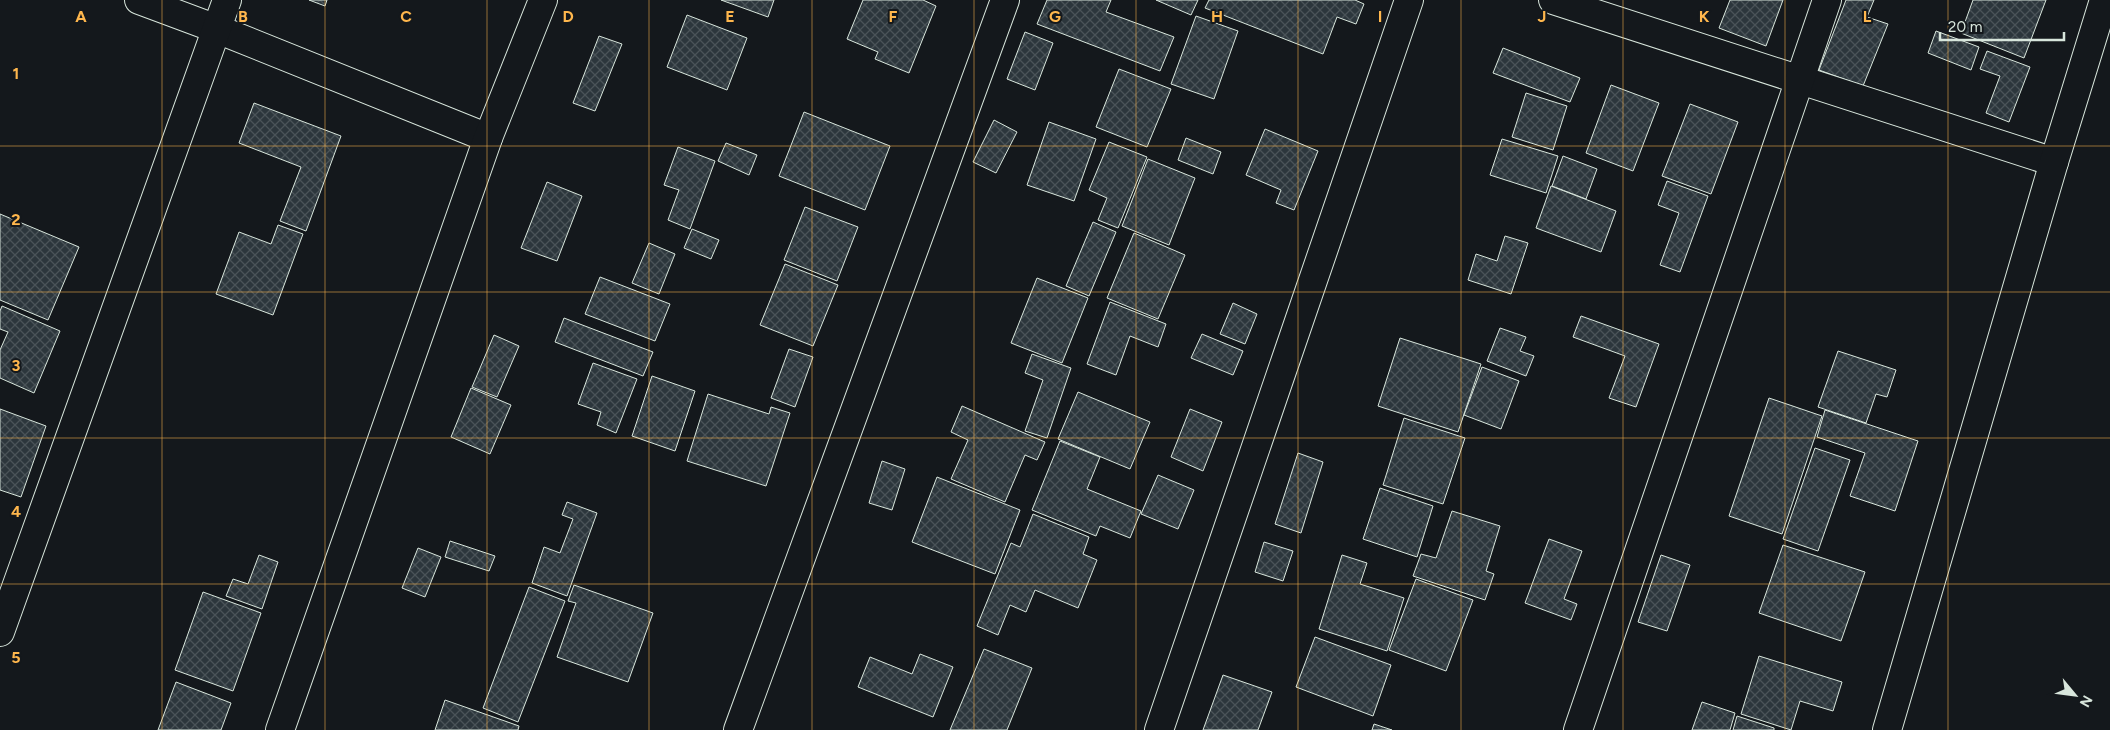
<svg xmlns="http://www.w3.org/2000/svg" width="2110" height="730" font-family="Figtree,sans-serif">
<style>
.building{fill:url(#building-cross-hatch);stroke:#d8e6dc}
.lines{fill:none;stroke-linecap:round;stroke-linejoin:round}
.minor-casing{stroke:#d8e6dc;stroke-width:30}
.minor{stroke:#14181c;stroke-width:28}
.grid{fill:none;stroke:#ffb74d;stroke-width:1;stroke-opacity:0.55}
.grid-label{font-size:16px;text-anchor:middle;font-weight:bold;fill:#ffb74d;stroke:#14181c;stroke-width:4;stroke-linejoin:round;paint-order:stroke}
</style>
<defs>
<pattern id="building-cross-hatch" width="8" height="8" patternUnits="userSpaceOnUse" patternTransform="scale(1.25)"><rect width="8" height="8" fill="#2c363c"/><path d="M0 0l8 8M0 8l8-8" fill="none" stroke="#4a5358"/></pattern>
</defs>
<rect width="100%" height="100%" fill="#14181c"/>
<g class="building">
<path d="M309,0H327L325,6Z"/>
<path d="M721,0H774L768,17Z"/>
<path d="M863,0H923L936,6L909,73L875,59L878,52L847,39Z"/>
<path d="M1047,0H1111L1106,12L1174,37L1160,71L1037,24Z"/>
<path d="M1156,0H1198L1191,15Z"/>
<path d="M1209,0H1355L1364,4L1356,24L1337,17L1323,54L1205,8Z"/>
<path d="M1730,0H1783L1766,46L1719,28Z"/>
<path d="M1846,0H1874L1867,17L1888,24L1863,86L1819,70Z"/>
<path d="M1973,0H2046L2024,58L1961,33Z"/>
<path d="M687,15L747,38L727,90L667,67Z"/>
<path d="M1196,16L1238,31L1214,99L1171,84Z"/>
<path d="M1936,31L1979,47L1971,70L1928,53Z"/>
<path d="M1025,32L1053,43L1035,90L1007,79Z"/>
<path d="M599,36L622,44L595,111L573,103Z"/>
<path d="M1503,48L1580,78L1570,102L1493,73Z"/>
<path d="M1987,51L2030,67L2009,122L1986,113L2000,76L1980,69Z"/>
<path d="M1119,69L1171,89L1147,147L1096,127Z"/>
<path d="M1611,85L1659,103L1633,171L1586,153Z"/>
<path d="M1526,93L1567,106L1553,150L1512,137Z"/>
<path d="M254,103L341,136L306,231L280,221L301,167L239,143Z"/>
<path d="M1690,104L1738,122L1711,194L1662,176Z"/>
<path d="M804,112L890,146L865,210L779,176Z"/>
<path d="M994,120L1017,132L996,173L973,162Z"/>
<path d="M1049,122L1096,139L1074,201L1027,185Z"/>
<path d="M1265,129L1318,151L1294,210L1276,203L1281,190L1246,175Z"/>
<path d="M1186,138L1221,152L1213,174L1178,160Z"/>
<path d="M1502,139L1558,156L1546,193L1490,175Z"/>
<path d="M1109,142L1147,157L1118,228L1098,220L1107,198L1089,190Z"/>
<path d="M726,143L757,155L749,175L718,161Z"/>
<path d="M678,147L715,161L690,229L668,220L679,190L664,185Z"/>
<path d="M1563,156L1597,169L1586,199L1552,186Z"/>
<path d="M1148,159L1195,178L1169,245L1122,226Z"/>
<path d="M1667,181L1708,196L1680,272L1660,265L1679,213L1658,205Z"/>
<path d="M547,182L582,196L557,261L521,248Z"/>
<path d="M1551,186L1616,211L1601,252L1536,228Z"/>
<path d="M805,207L858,227L837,281L784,260Z"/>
<path d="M0,214L79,247L48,320L0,300Z"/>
<path d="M1093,222L1116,232L1089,296L1066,286Z"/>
<path d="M278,225L303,234L273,315L216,294L239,232L271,244Z"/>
<path d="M692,229L719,240L711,259L684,248Z"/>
<path d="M1134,233L1185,255L1158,319L1107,298Z"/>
<path d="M1505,236L1528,243L1511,294L1468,280L1476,254L1497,261Z"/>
<path d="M649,243L675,254L659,294L632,283Z"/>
<path d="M785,264L838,285L813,346L760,325Z"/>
<path d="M600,277L670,304L655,341L585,314Z"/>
<path d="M1037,278L1088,298L1062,363L1011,343Z"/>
<path d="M1110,302L1166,324L1158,347L1130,336L1116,375L1087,364Z"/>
<path d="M1233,303L1257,314L1245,344L1220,334Z"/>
<path d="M2,306L60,331L34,393L0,378V350L8,332L0,329V311Z"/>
<path d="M1581,316L1659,344L1636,407L1609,398L1625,356L1573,337Z"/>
<path d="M564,318L653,352L643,376L555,342Z"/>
<path d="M1500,328L1526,337L1520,351L1534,356L1526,376L1487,361Z"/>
<path d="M1202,334L1243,351L1233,375L1191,358Z"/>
<path d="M494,335L519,346L497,397L472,387Z"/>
<path d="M1400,338L1481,364L1458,432L1378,406Z"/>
<path d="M789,349L813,357L795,407L771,398Z"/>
<path d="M1838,351L1896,370L1887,397L1876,394L1866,423L1818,407Z"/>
<path d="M1032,354L1071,368L1047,438L1025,431L1043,380L1025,373Z"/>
<path d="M593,363L637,379L616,433L597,425L601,412L578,404Z"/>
<path d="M1482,367L1519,381L1501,429L1464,415Z"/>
<path d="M652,376L695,391L675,451L632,436Z"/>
<path d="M471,388L511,405L490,454L451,437Z"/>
<path d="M1078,392L1150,422L1130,469L1058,439Z"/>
<path d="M708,394L769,414L771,407L790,413L766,486L687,461Z"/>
<path d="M1769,398L1822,416L1782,534L1729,516Z"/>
<path d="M962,406L1045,442L1037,460L1025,455L1005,502L951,479L968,440L951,432Z"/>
<path d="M0,409L46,426L21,497L0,490Z"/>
<path d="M1190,409L1222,422L1203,471L1171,457Z"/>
<path d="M1825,410L1918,441L1895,511L1850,496L1865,453L1817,437Z"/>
<path d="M1404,418L1465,438L1443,504L1383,485Z"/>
<path d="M1060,441L1100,457L1087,489L1141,511L1130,538L1100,526L1096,536L1032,510Z"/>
<path d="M1815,448L1850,460L1818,551L1783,539Z"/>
<path d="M1298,453L1323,462L1301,533L1275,524Z"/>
<path d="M882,461L905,469L892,510L869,503Z"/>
<path d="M1158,475L1194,490L1178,529L1141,514Z"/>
<path d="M937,477L1020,510L995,574L912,542Z"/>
<path d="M1380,488L1433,506L1417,557L1363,539Z"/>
<path d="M567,502L597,513L567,596L532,583L544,547L560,553L573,519L562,515Z"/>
<path d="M1452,511L1500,526L1486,571L1494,574L1485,600L1413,576L1421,554L1436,558Z"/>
<path d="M1033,514L1089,537L1083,554L1097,560L1078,608L1035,590L1026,612L1010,605L998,635L977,626L1011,543L1020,547Z"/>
<path d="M1549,539L1582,551L1564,599L1577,604L1571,620L1525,603Z"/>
<path d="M450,541L495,556L489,571L445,557Z"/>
<path d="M1264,542L1293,551L1283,581L1255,572Z"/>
<path d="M1783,545L1865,572L1841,641L1759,613Z"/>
<path d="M418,548L441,557L425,597L402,588Z"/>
<path d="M259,555L278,562L262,609L226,596L233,579L248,584Z"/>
<path d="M1342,555L1367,563L1360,584L1404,598L1387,651L1319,629Z"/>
<path d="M1661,555L1690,565L1667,631L1638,622Z"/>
<path d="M1416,579L1473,600L1446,671L1389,650Z"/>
<path d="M574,585L653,613L628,682L557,657L576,603L568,601Z"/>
<path d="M529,587L565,601L518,722L483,708Z"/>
<path d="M203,592L261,613L233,691L175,670Z"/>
<path d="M1315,637L1391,665L1373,716L1296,687Z"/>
<path d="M984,649L1032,668L1007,730H950Z"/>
<path d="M920,654L953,667L933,717L858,687L870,657L912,674Z"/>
<path d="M1759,656L1842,682L1833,711L1800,701L1791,730L1741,714Z"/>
<path d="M1223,675L1272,692L1258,730H1203Z"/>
<path d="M176,682L231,703L221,730H158Z"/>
<path d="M445,700L519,726L518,730H435Z"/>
<path d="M1702,702L1735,713L1730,730H1692Z"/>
<path d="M1737,716L1774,728V730H1733Z"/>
<path d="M1374,724L1392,730H1372Z"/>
</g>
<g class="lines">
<g class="minor-casing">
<g id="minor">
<path d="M139,0L217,29L488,138"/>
<path d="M1553,0L2054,162"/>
<path d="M0,632L227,0"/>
<path d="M280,730L488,138L543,0"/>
<path d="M738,730L1005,0"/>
<path d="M1159,730L1409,0"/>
<path d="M1578,730L1827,0"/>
<path d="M1887,730L2054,162L2104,0"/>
</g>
</g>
<use href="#minor" class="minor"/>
</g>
<path class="grid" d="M162,0V730M325,0V730M487,0V730M649,0V730M812,0V730M974,0V730M1136,0V730M1298,0V730M1461,0V730M1623,0V730M1785,0V730M1948,0V730M0,146H2110M0,292H2110M0,438H2110M0,584H2110"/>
<g class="grid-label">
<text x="81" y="22">A</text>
<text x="243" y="22">B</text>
<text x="406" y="22">C</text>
<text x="568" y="22">D</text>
<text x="730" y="22">E</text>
<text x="893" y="22">F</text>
<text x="1055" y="22">G</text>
<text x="1217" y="22">H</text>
<text x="1380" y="22">I</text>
<text x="1542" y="22">J</text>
<text x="1704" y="22">K</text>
<text x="1867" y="22">L</text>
<text x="16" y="79">1</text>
<text x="16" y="225">2</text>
<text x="16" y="371">3</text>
<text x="16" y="517">4</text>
<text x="16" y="663">5</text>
</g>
<g transform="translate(2075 695) rotate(119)" stroke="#14181c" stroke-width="4" paint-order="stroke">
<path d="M0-4L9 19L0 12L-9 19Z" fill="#d8e6dc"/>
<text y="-8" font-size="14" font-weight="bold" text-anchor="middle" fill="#d8e6dc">N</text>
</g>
<path d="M1940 32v8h124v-8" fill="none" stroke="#d8e6dc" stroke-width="2.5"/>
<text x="1948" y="32" font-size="15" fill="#d8e6dc" stroke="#14181c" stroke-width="4" paint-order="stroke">20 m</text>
</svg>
